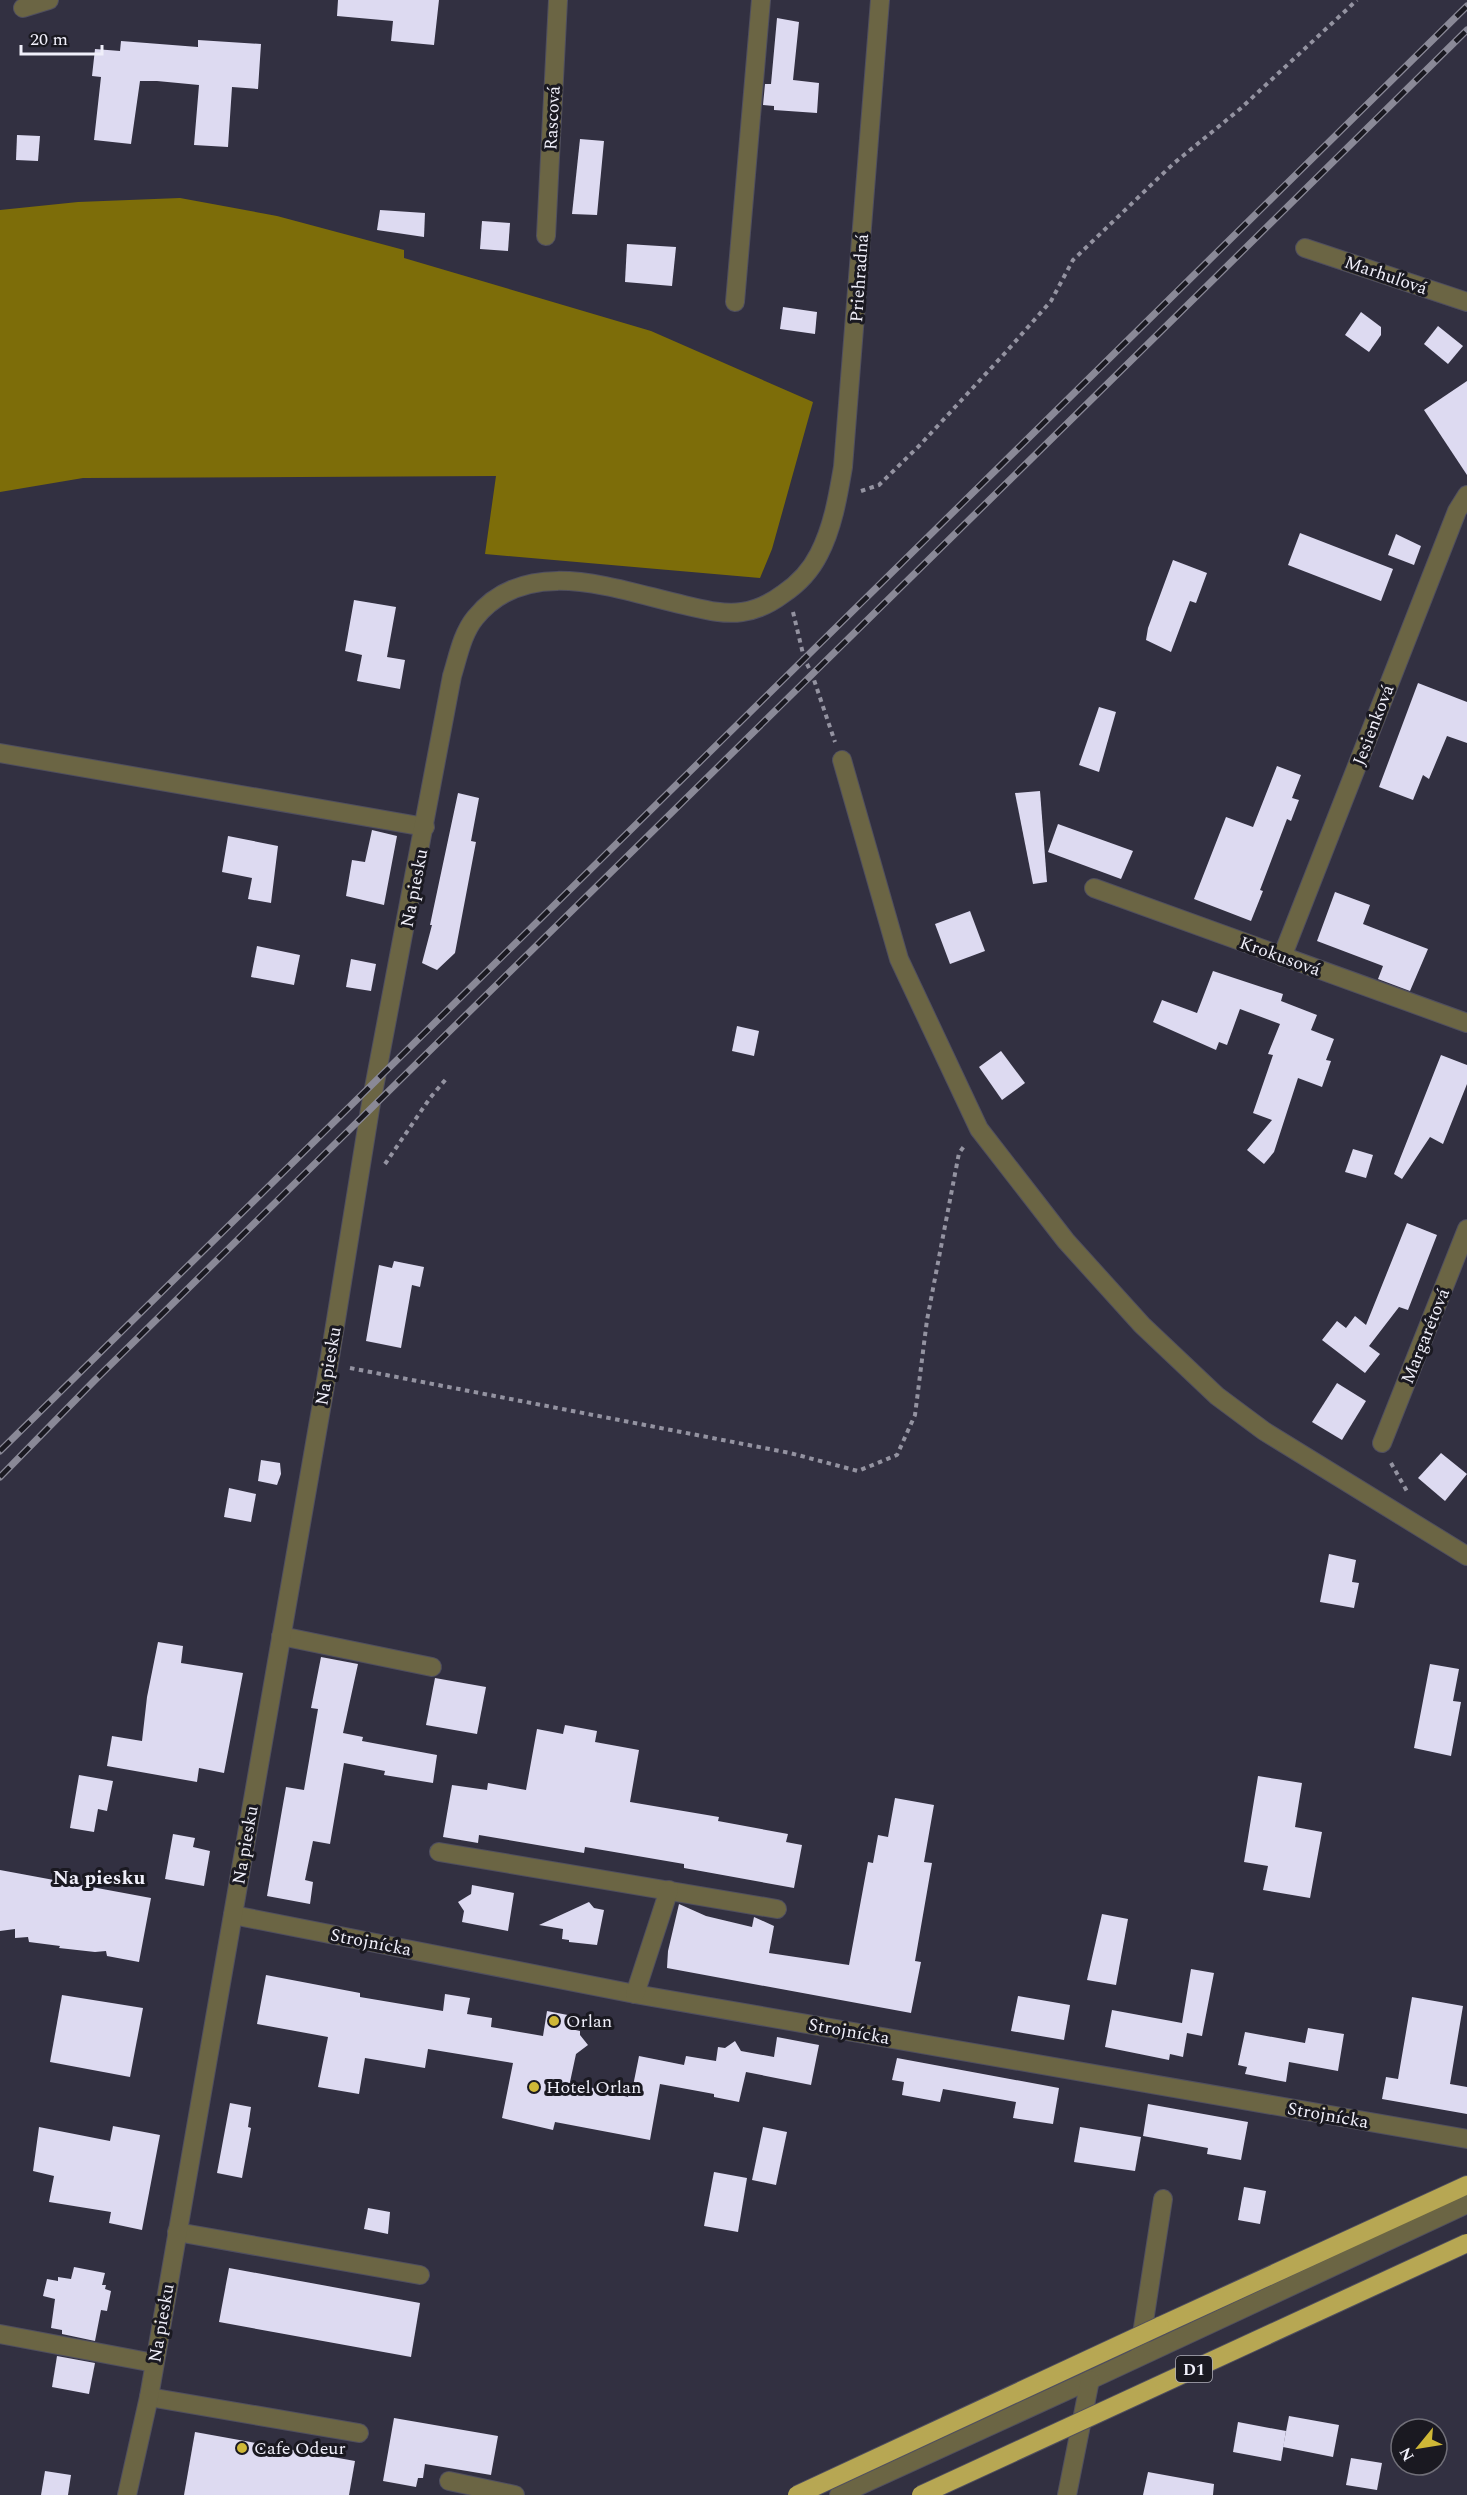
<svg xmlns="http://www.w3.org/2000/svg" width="1467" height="2495" font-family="Spectral,serif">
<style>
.forest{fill:#7d6d09}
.building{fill:#dddaf1}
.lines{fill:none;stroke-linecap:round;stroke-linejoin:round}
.minor-casing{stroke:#504f5f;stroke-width:20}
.highway-casing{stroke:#504f5f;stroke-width:20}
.path{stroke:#9493a1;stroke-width:4;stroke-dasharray:4.5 4.5;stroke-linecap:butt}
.minor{stroke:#6b6544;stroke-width:18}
.highway{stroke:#b7a753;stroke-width:18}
.rail-casing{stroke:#8a8997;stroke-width:7}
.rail{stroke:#1a1921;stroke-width:4.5;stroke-dasharray:14;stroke-linecap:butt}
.highway-bridge-casing{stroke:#504f5f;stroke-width:20;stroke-linecap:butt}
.highway-bridge{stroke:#b7a753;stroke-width:18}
.poi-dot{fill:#cfb837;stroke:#1a1921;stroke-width:2}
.labels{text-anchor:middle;stroke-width:6;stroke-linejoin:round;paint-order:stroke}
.shield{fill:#1a1921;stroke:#b0afb9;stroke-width:1.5}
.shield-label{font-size:16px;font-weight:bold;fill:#f0effa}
.street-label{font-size:18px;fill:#f0effa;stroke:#1a1921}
.poi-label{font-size:18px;fill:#f0effa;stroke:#1a1921;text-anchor:start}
.neighbourhood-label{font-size:20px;font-weight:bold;fill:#f0effa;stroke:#1a1921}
</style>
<rect width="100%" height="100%" fill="#323041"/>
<path class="forest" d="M180,198L277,216L404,250V258L651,331L813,402L772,549L760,578L485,554L496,476L83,478L0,492V210L78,202Z"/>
<g class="building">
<path d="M338,0H439L434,45L391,41L393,21L337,16Z"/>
<path d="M777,18L799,22L793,80L819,83L817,113L774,110V106L763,105L765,84H771Z"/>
<path d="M198,40L261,44L258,89L232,87L228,147L194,145L199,85L157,81H140L131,144L94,140L101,77L92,76L95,49L120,51L121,41L198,47Z"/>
<path d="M17,135L40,136L38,161L16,160Z"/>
<path d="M580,139L604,141L597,215L572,214Z"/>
<path d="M380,210L425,213L424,237L377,230Z"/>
<path d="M482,221L510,223L508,251L480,249Z"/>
<path d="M627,244L676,247L672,286L625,282Z"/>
<path d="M783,307L817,312L815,334L780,329Z"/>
<path d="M1361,312L1381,327V335L1369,352L1345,335Z"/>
<path d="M1438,326L1463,346L1448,364L1424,344Z"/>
<path d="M1467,381V475L1424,410Z"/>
<path d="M1300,533L1393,569L1381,601L1288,565Z"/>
<path d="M1396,534L1421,546L1414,565L1388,555Z"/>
<path d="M1173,560L1207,573L1196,603L1190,601L1171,652L1146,640L1148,628Z"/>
<path d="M354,600L396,607L387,657L405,660L400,689L357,681L362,655L345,651Z"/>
<path d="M1418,683L1467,702V743L1447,736L1429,779L1423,775L1413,800L1379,787Z"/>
<path d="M1099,707L1116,712L1099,772L1079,765Z"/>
<path d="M1277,766L1301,775L1292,798L1299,800L1291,821L1287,819L1260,890L1263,891L1251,921L1194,899L1226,817L1253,827Z"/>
<path d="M1040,791L1047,882L1033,884L1015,793Z"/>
<path d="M458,793L479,798L471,841L476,842L455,953L437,970L422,963L432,925H430Z"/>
<path d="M1058,824L1133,851L1121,879L1048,852Z"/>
<path d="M372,830L397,836L384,905L346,896L352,860L365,862Z"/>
<path d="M228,836L278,846L271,903L248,899L252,878L222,872Z"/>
<path d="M1335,892L1370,905L1363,924L1428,949L1410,991L1378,979L1383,966L1317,941Z"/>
<path d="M970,911L985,951L950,964L935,924Z"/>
<path d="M257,946L300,955L294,985L251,977Z"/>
<path d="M351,959L376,964L371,991L346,987Z"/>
<path d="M1213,971L1283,994L1281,1001L1317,1015L1311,1030L1334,1039L1326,1060L1331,1061L1322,1087L1298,1078L1274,1152L1264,1164L1247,1150L1272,1120L1253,1113L1273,1055L1268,1054L1280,1024L1240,1009L1227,1045L1219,1042L1216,1050L1153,1022L1162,1000L1197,1013Z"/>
<path d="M737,1026L759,1031L754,1056L732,1051Z"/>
<path d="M1001,1051L1025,1083L1002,1100L979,1067Z"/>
<path d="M1441,1055L1467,1065V1084L1443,1144L1430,1137L1402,1179L1394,1174Z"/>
<path d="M1353,1149L1373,1155L1366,1178L1345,1172Z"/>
<path d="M1407,1223L1437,1235L1408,1310L1399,1307L1369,1346L1380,1354L1365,1373L1322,1340L1337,1321L1346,1328L1355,1316L1366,1325Z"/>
<path d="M394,1261L424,1267L420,1287L412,1285L401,1348L366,1341L379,1265L392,1268Z"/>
<path d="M1337,1383L1366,1401L1342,1440L1312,1422Z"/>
<path d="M1441,1453L1467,1474L1445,1501L1418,1478Z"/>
<path d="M261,1460L280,1463L281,1474L277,1485L258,1481Z"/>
<path d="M229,1488L256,1494L251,1522L224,1517Z"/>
<path d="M1329,1554L1356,1560L1352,1582L1359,1583L1354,1608L1320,1602Z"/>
<path d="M158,1642L183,1646L181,1663L243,1673L224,1773L199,1768L197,1782L107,1766L112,1736L142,1741L147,1697Z"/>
<path d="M321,1657L358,1664L343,1733L363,1737L362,1741L437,1755L433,1783L384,1775L385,1771L344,1763L330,1844L313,1841L305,1880L313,1882L310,1904L267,1896L286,1787L304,1790L318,1709L311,1708Z"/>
<path d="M1430,1664L1459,1669L1453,1701L1461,1702L1451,1756L1414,1748Z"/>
<path d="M435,1678L486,1687L477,1734L426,1725Z"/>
<path d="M565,1725L597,1731L595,1742L639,1750L630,1802L719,1817L718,1821L788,1834L786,1842L802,1845L794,1888L684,1868V1864L585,1847L584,1853L479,1835L478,1843L443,1837L452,1785L487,1790L488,1783L526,1790L537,1729L563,1734Z"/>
<path d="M79,1775L113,1781L107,1811L98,1809L94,1832L70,1828Z"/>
<path d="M1258,1776L1302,1783L1295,1827L1322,1832L1310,1898L1263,1890L1268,1866L1244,1862Z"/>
<path d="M895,1798L934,1805L924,1862L932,1863L915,1961L921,1962L911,2013L667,1968L668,1951L679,1904L706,1916L752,1927L754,1917L774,1926L769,1953L849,1965L868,1862L873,1863L878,1835L888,1837Z"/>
<path d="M173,1834L195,1838L193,1847L210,1851L204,1886L165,1879Z"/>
<path d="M0,1870L151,1898L139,1962L107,1956L106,1951L95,1952L59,1948L60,1946L29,1942L28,1937L15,1938V1929L0,1931Z"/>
<path d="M472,1885L514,1893L508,1931L462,1922L464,1911L458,1902L471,1894Z"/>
<path d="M589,1902L594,1908L604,1910L597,1945L569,1942V1940L562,1939L563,1929L539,1925Z"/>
<path d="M1102,1914L1128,1919L1116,1985L1087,1980Z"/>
<path d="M1191,1969L1214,1973L1202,2036L1187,2033L1183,2057L1170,2054L1169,2060L1105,2047L1112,2010L1182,2023Z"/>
<path d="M266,1975L360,1993V1997L443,2011L445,1994L470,1998L467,2014L492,2018L491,2027L543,2036L547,2011L573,2016L571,2029L580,2031V2035L588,2045L576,2054L570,2082L628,2097L631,2085L633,2086L639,2056L684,2065L686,2056L716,2061L718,2047L725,2048L735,2041L741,2051L774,2057L777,2037L819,2045L811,2085L746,2072L739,2102L714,2097V2094L660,2084L650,2140L555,2122L553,2130L502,2118L513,2063L428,2049L425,2068L365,2058L359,2094L318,2087L328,2037L257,2024Z"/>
<path d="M62,1995L143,2008L130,2077L50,2062Z"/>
<path d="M1018,1996L1070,2005L1064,2040L1011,2031Z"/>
<path d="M1412,1997L1463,2006L1450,2084L1467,2087V2114L1382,2099L1386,2077L1398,2079Z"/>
<path d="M1308,2028L1344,2034L1338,2071L1289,2062L1286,2082L1245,2074L1247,2067L1238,2065L1245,2032L1305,2043Z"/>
<path d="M897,2058L1059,2088L1053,2124L1013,2118L1016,2102L943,2089L940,2102L902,2095L904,2082L892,2080Z"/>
<path d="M230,2103L251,2107L248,2127L251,2128L242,2178L217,2173Z"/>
<path d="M1148,2104L1248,2122L1241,2160L1207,2154L1208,2148L1143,2136Z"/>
<path d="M113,2126L160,2135L142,2230L109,2223L111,2212L49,2202L54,2176L33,2171L39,2127L110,2141Z"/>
<path d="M763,2127L787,2132L776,2185L752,2180Z"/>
<path d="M1080,2127L1141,2137L1135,2171L1074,2162Z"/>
<path d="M714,2172L747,2178L738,2232L704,2226Z"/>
<path d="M1244,2187L1266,2191L1260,2224L1238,2220Z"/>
<path d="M368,2208L390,2212L388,2234L364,2229Z"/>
<path d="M74,2267L105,2273L102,2285H106L105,2289L111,2291L107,2311L101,2310L95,2341L62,2334V2330L51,2328L55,2299L43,2296L47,2279L58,2281V2277L71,2279Z"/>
<path d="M229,2268L420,2303L411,2357L219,2322Z"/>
<path d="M57,2356L95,2363L89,2394L52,2387Z"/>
<path d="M1289,2416L1339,2425L1333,2457L1283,2447Z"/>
<path d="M394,2418L498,2436L491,2475L425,2464L423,2478H418L416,2487L383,2481Z"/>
<path d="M1238,2422L1286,2431L1281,2461L1233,2452Z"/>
<path d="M195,2432L355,2461L349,2495H184Z"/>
<path d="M1351,2458L1382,2463L1377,2490L1346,2485Z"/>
<path d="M45,2471L71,2475L68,2495H41Z"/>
<path d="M1148,2472L1214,2484L1213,2495H1143Z"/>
</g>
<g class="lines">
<g class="minor-casing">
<g id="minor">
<path d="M23,8L49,0"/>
<path d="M546,236L558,0"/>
<path d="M1305,248L1467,302"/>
<path d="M735,302L761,0"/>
<path d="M0,753L425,827"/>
<path d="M842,760L899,959L979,1129L1066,1241L1142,1325L1217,1396L1264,1431L1467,1556"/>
<path d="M1094,888L1467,1023"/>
<path d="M1282,957L1457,511L1467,495"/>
<path d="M1382,1443L1467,1229"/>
<path d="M281,1636L432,1667"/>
<path d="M439,1852L777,1909"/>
<path d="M233,1915L635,1994L1467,2139"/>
<path d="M635,1994L669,1890"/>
<path d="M177,2232L420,2275"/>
<path d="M0,2334L154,2363"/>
<path d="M1140,2347L1163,2199"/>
<path d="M149,2397L359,2433"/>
<path d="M449,2481L515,2495"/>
<path d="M127,2495L149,2397L329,1363L370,1109L452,676C458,657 462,634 475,618C527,553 617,590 684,605C702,609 723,615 742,612C757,610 771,603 783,594C798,584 811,570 819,554C833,527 838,496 843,467L880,0"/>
<path d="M839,2495L1090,2380L1467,2204"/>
<path d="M1067,2495L1090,2380"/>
</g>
</g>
<g class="highway-casing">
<path id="highway" d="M1160,2326L1467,2185"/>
</g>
<g class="path">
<path d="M861,491L879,485L920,445L1006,352L1051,301L1073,260L1173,164L1240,109L1357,0"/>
<path d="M793,612L804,658L812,674L835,742"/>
<path d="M385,1164L430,1098L446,1079"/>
<path d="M350,1368L790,1453L858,1471L897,1455L915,1415L927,1320L959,1153L965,1145"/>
<path d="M1391,1463L1408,1493"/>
</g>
<use href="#minor" class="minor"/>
<use href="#highway" class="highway"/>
<g class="rail-casing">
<g id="rail">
<path d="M0,1451L1467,6"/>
<path d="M0,1477L94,1381L1467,30"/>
</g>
</g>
<use href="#rail" class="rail"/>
<g class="highway-bridge-casing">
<g id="highway-bridge">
<path d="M797,2495L1160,2326"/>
<path d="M921,2495L1467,2243"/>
</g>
</g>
<use href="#highway-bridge" class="highway-bridge"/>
</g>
<g class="poi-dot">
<circle cx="554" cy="2021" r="6"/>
<circle cx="534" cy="2087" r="6"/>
<circle cx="242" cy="2448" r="6"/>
</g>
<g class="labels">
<rect class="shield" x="1176" y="2356" width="36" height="26" rx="4.5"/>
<g class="shield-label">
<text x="1194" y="2375">D1</text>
</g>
<g class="street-label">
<text transform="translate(552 118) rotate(-87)" y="6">Rascová</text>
<text transform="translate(1386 275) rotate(19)" y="6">Marhuľová</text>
<text transform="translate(859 278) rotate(-86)" y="6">Priehradná</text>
<text transform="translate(1373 725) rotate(-69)" y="6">Jesienková</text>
<text transform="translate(414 888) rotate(-79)" y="6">Na piesku</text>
<text transform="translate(1280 956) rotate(20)" y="6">Krokusová</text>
<text transform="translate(1425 1336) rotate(-68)" y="6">Margarétová</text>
<text transform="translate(328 1366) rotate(-80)" y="6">Na piesku</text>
<text transform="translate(245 1845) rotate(-80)" y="6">Na piesku</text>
<text transform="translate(371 1942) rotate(11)" y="6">Strojnícka</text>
<text transform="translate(849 2031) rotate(10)" y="6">Strojnícka</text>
<text transform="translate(1328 2115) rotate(10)" y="6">Strojnícka</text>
<text transform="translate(161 2323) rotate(-80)" y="6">Na piesku</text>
</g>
<g class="poi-label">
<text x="566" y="2027">Orlan</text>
<text x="546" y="2093">Hotel Orlan</text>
<text x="254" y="2454">Cafe Odeur</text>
</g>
<g class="neighbourhood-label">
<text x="99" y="1884">Na piesku</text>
</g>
</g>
<g transform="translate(1419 2447) rotate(240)"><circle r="28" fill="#1a1921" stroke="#706f78" stroke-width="1.5"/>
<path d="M0-4.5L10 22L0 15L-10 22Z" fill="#cfb837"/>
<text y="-9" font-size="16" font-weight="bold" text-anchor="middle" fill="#f0effa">N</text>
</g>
<path d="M21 45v9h81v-9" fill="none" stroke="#f0effa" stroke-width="3"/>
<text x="30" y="45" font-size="18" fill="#f0effa" stroke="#1a1921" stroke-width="4.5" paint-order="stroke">20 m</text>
</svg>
